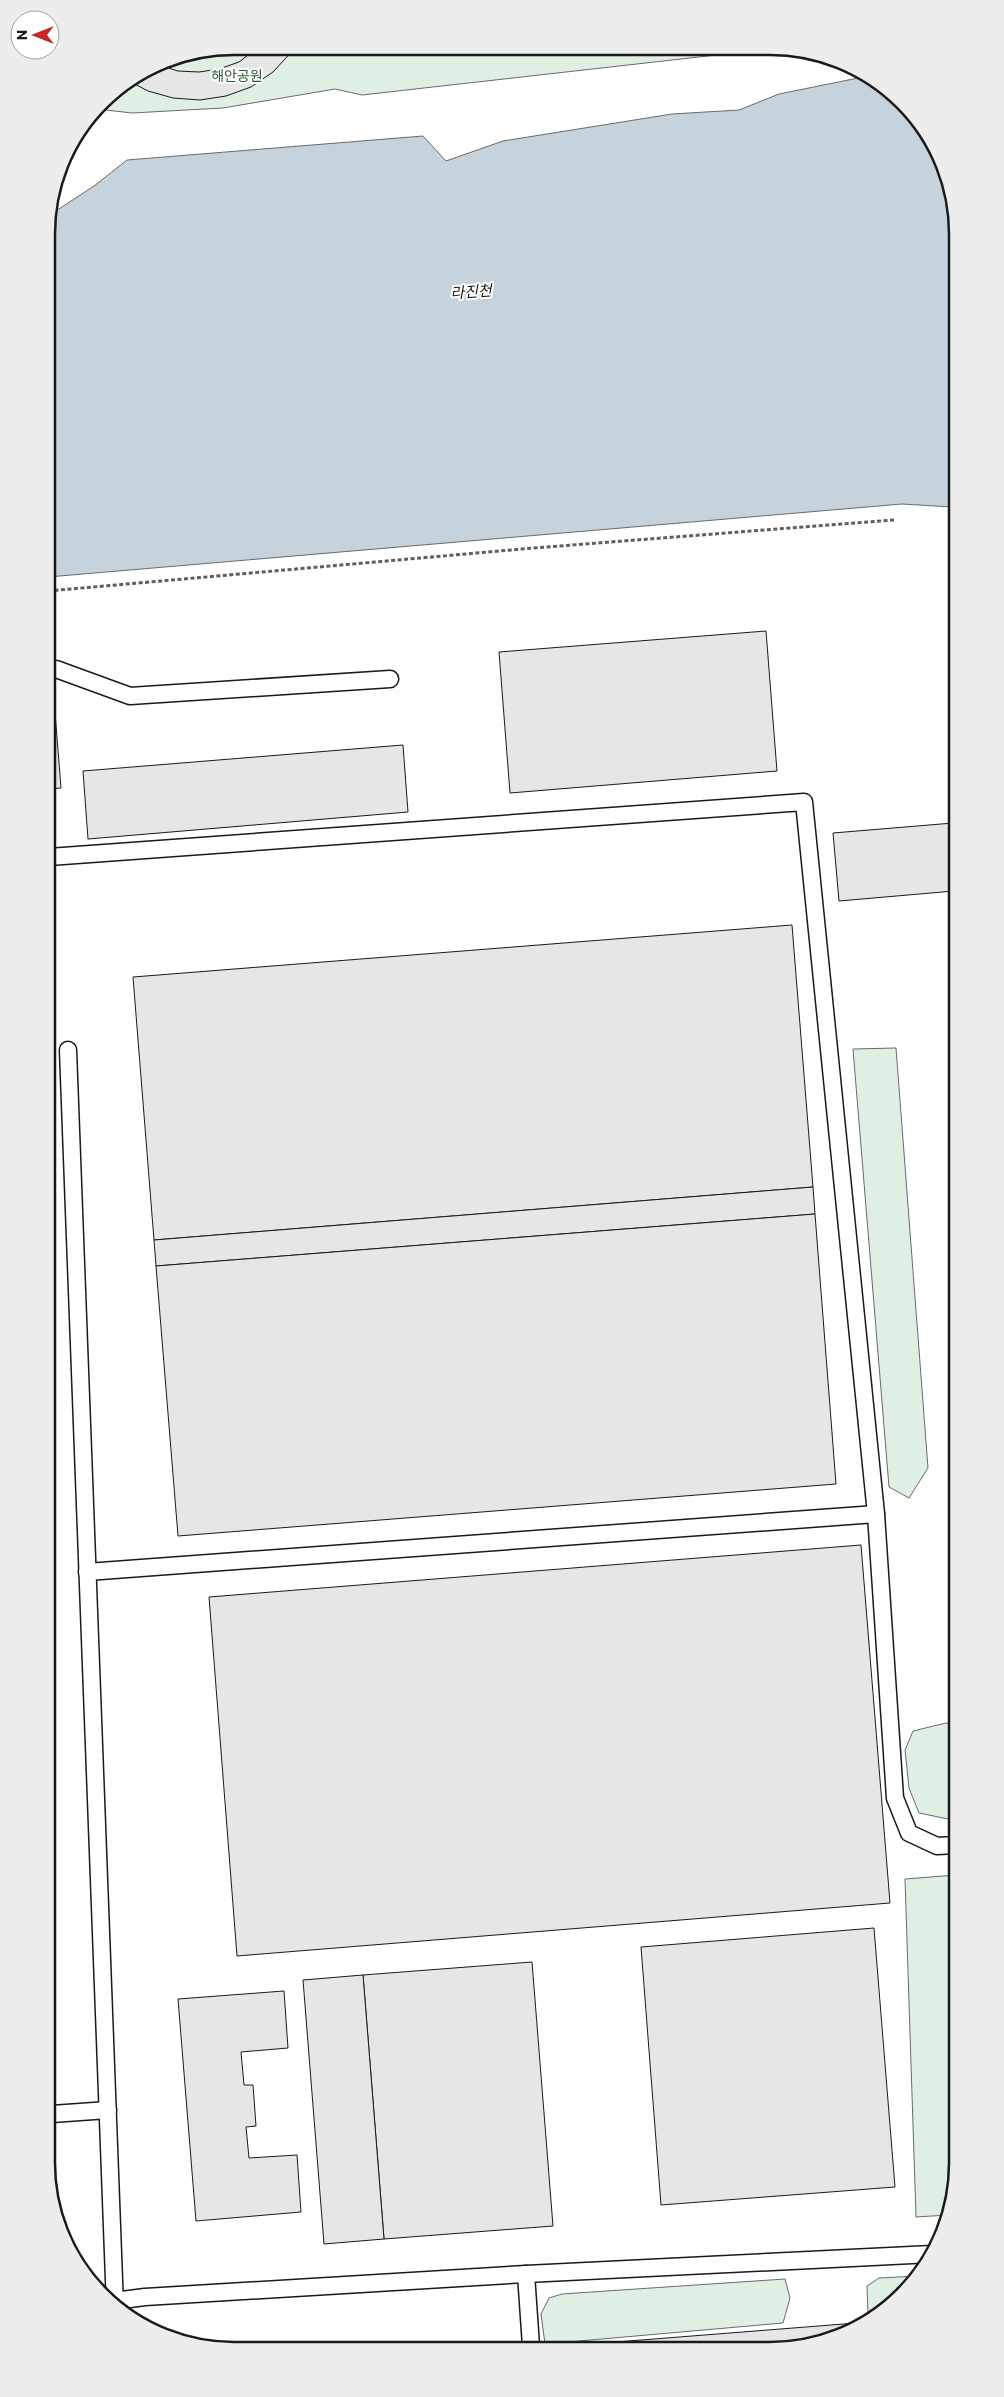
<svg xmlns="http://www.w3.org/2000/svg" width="1004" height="2397" font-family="Commissioner,'Noto Sans KR',sans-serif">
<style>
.green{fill:#e0efe3;stroke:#6a6a6a}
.water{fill:#c6d2dc;stroke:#6a6a6a}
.building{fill:#e6e6e6;stroke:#1a1a1a}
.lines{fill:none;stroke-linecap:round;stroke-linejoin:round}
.service-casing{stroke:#1a1a1a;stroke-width:19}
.path{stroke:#5f5f5f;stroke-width:3;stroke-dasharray:4 2.5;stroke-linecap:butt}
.service{stroke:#fff;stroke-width:16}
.labels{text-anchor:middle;stroke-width:4;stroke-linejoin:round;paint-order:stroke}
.park-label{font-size:14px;fill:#2b5a34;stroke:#fff}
.water-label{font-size:15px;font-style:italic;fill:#1a1a1a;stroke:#fff}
.rim{fill:none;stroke:#1a1a1a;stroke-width:2.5}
</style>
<rect width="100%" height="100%" fill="#fff"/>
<g class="green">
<path d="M234,46L761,50L362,95L335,89L223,108L132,113L97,109L110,93L162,60Z"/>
<path d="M896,1048L928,1468L909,1498L889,1487L853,1049Z"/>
<path d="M946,1723L956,1726V1813L948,1819L919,1813L909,1788L905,1750L913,1731Z"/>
<path d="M956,1875L957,2175L948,2215L916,2217L905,1879Z"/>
<path d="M918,2276C908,2292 887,2313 868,2314L867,2286L879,2278Z"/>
<path d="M785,2279L790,2298L783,2323L545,2344L541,2314L549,2298L562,2294Z"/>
</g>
<path class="water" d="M868,76L903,101L933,140L951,186L952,507L902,504L48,577L47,221L48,216L94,186L127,160L423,136L446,161L503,141L672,114L739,110L779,94Z"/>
<g class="building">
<path d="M260,46L296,47L273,72L251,87L226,96L200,100L173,98L148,91L129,81L156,64L178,71L199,72L219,69L239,62Z"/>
<path d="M766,631L777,771L510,793L499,652Z"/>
<path d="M53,687L61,788L48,789V688Z"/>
<path d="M403,745L408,812L88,839L83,771Z"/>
<path d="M953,823L954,891L839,901L833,833Z"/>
<path d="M792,925L813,1187L154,1240L133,977Z"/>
<path d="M813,1187L815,1214L156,1266L154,1240Z"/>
<path d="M815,1214L836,1484L178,1536L156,1266Z"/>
<path d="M861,1545L890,1903L237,1956L209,1597Z"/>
<path d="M874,1928L895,2187L661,2205L641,1947Z"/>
<path d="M532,1962L553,2226L384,2239L363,1975Z"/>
<path d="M363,1975L384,2239L324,2244L303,1980Z"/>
<path d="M284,1991L288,2048L241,2052L244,2085H253L256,2126L246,2127L249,2158L297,2155L301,2212L196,2221L178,1999Z"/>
<path d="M869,2322L818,2344L617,2345L616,2342Z"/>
</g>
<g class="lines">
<g class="service-casing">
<g id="service">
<path d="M48,669H56L130,696L390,679"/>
<path d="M49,857L804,802L876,1514L895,1798L909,1833L937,1846L956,1845"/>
<path d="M68,1050L115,2307"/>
<path d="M87,1572L876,1514"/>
<path d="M52,2114L108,2110"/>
<path d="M526,2274L531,2346"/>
<path d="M114,2301L145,2297L526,2274L932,2254"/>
</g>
</g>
<path class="path" d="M48,591L533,548L894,520"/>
<use href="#service" class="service"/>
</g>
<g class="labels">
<g class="park-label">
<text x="237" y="81">해안공원</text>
</g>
<g class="water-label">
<text transform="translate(471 292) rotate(-4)" y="5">라진천</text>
</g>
</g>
<path d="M0 0H1004V2397H0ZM234 55H770A179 179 0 0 1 949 234V2163A179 179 0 0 1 770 2342H234A179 179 0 0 1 55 2163V234A179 179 0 0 1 234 55Z" fill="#ededed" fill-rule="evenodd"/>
<path class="rim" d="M234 55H770A179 179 0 0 1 949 234V2163A179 179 0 0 1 770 2342H234A179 179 0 0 1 55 2163V234A179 179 0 0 1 234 55Z"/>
<g transform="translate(35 35) rotate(270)"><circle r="24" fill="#ffffff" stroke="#a3a3a3"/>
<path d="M0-4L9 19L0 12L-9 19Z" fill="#c62828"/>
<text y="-8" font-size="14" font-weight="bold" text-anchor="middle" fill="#1a1a1a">N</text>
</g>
</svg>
